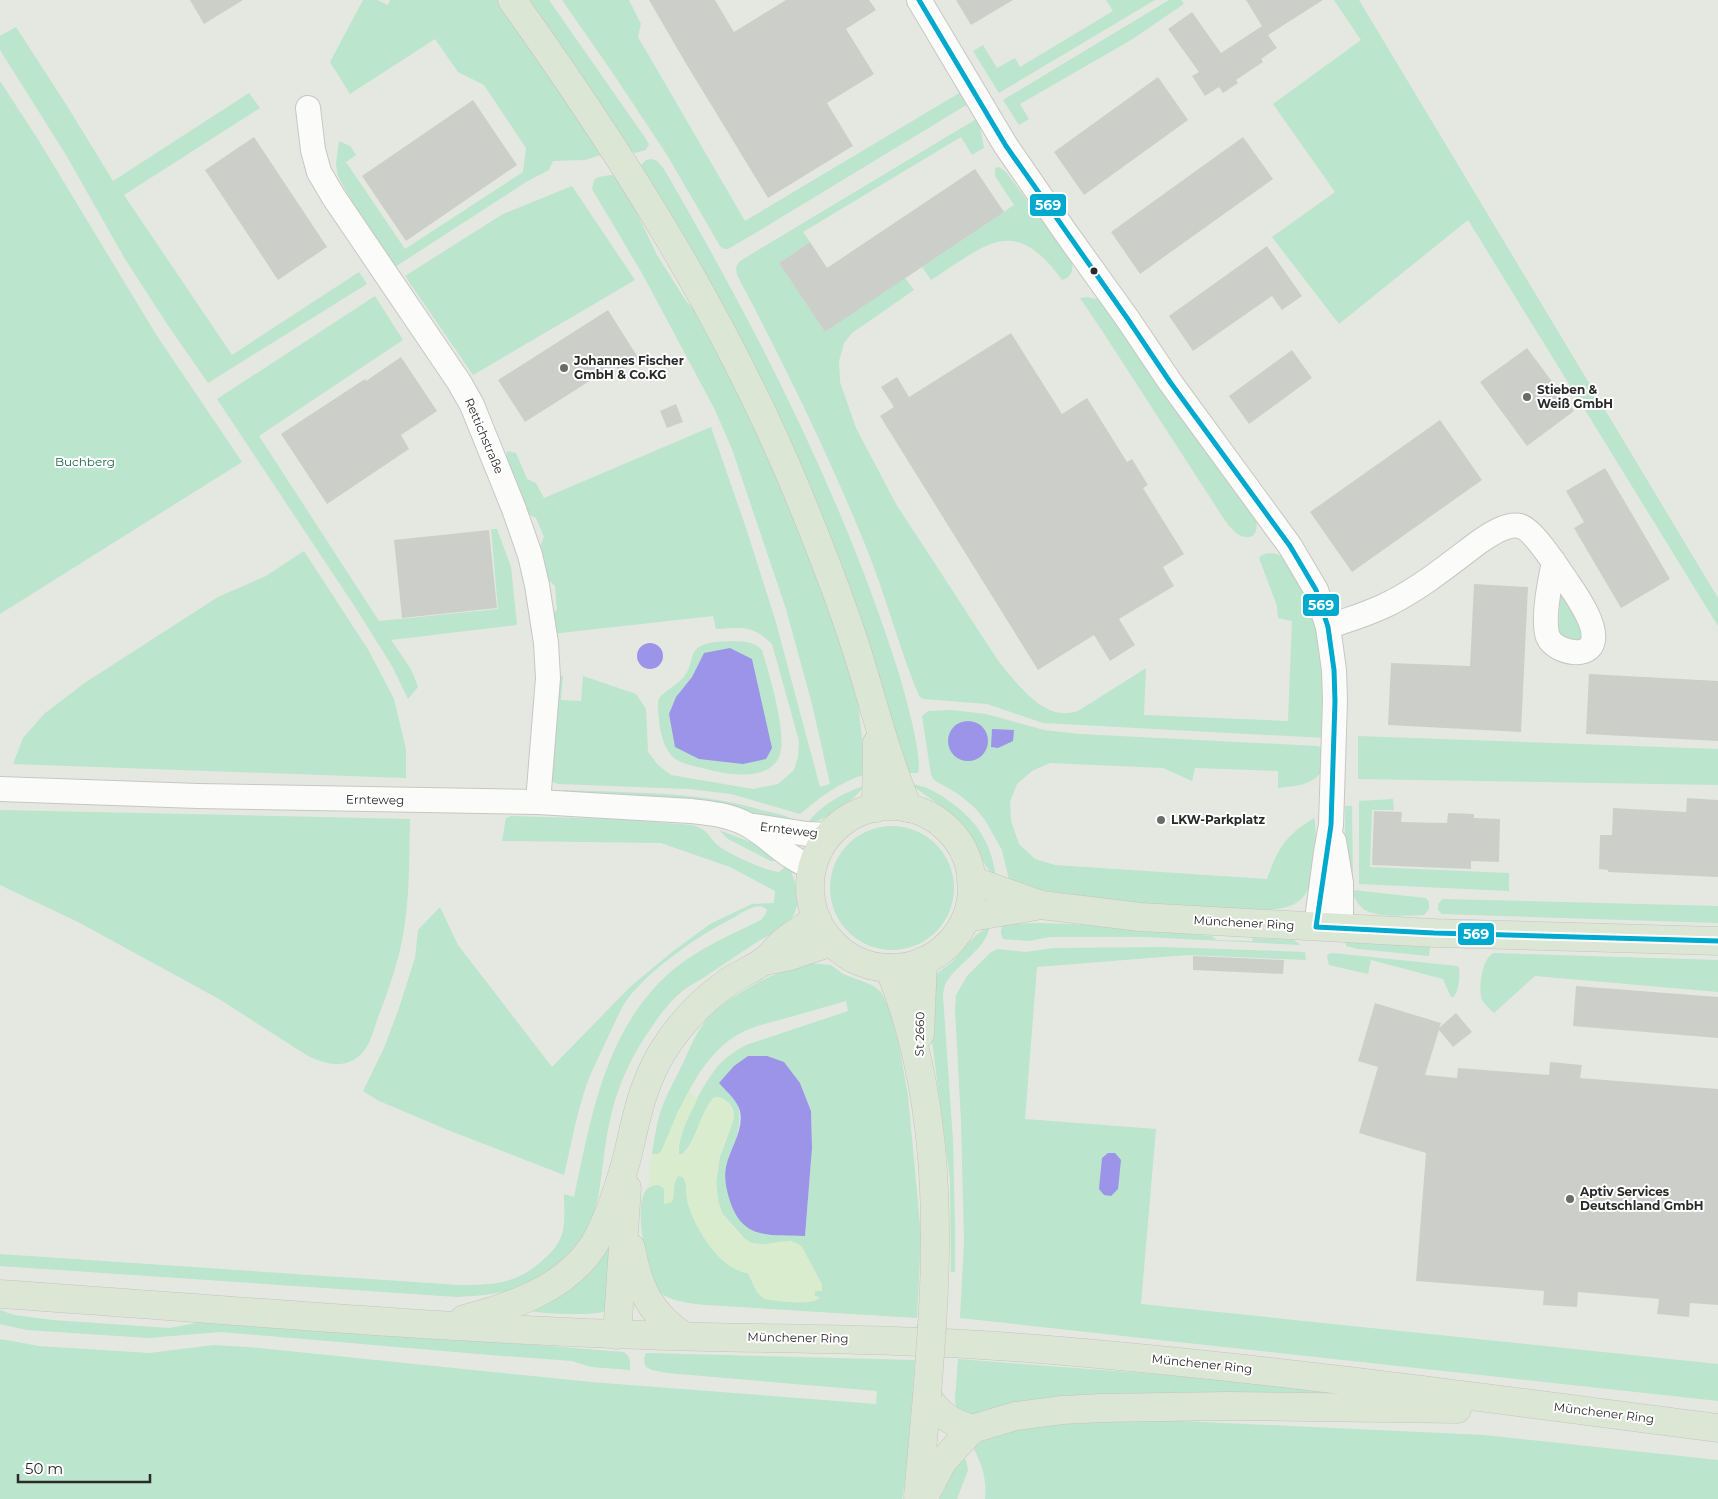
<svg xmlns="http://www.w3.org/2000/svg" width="1718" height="1499" font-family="Montserrat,sans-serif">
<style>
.green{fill:#bbe5cc;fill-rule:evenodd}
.sand{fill:#d9edce}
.water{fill:#9b94e9}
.building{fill:#cccfc9}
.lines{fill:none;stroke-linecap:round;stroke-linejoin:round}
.minor-casing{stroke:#c7c6c5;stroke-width:26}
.major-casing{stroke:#c3c4c1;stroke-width:29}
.minor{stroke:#fbfcfa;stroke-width:24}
.major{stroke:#dce6d4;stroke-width:28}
.major-bridge-casing{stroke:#c3c4c1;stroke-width:29;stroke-linecap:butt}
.major-bridge{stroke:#dce6d4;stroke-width:28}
.bus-1-casing{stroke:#fff;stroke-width:9}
.bus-1{stroke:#00a9ce;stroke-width:5}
.bus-dot{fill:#2a2a2a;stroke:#fff;stroke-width:2}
.poi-dot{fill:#6b6c6a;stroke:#fff;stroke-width:2}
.labels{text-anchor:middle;stroke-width:4;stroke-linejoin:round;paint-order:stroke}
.poi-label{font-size:12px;font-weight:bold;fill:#2a2a2a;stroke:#fff;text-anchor:start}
.street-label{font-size:12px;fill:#2a2a2a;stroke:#fff}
.park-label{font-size:12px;fill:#1b6749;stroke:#fff}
.line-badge{stroke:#fff;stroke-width:2}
.badge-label{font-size:14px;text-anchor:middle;font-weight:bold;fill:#fff}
</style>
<rect width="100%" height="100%" fill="#e5e8e0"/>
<g class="green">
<path d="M363,0H377L388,5L390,0H501L601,155L585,160L553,161L549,170L526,182L395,267L354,206L338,176L336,164L339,141L350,146L356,155L346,162L405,249L523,172L526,148L484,85L458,72L435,39L350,94L330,62Z"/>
<path d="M526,0H549L646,139L649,144L646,150L635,153L631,151Z"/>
<path d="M562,0H629L641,24L638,37L745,221L961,92L968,104L752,235L728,249H724L720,246L667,155L610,69Z"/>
<path d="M1106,0H1155L999,93L973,51L983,45L997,68L1015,58L1020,67L1113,11Z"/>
<path d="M1169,0H1181L1184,4L1131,40L1020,104L1029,119L1019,125L1003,100Z"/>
<path d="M1334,0H1359L1718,598V626L1468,220L1339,324L1272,237L1335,192L1273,104L1361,40Z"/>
<path d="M16,27L69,109L113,181L249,93L260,108L124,195L232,355L359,272L367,284L208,383L167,324L125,259L66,155L0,50V36Z"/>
<path d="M0,81L39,141L157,336L242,462L0,614Z"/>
<path d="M978,118L984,148L972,155L961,137L803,232L810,242L779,263L825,332L905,278L914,290L852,333L844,343L839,361L840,382L856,428L896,504L999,662C1016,682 1043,721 1074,712C1080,711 1086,705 1091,703C1109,691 1128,680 1146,668L1144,715L1288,721L1292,621L1278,618L1277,606L1259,558L1262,555C1269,552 1277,553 1284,557C1299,568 1319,627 1321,645C1325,676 1324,708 1326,738L1043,723L987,704L923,699L919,696C898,646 885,592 864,542C827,451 783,362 737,275L736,267L740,261Z"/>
<path d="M651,159L657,161L664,169C758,331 844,498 900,677C905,695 923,757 918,773H909L640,166L646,160Z"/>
<path d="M999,167L1006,172L1053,236L1059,232C1065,245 1084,274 1062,280C1014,213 986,245 931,280L922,267L1014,205L995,176V168Z"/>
<path d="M611,175L617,177L625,188L657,255L686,301L698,314L715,340L795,519L848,660L858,701L866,774C838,783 822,796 800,814L731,794L690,789L558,784L553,782L551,779L556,682L563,675L561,700L581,701L583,676L636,694L646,709L648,752L658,765L671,775L753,789L778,784L794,770L798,757L799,741L772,644C751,624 743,628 716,629L713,616L551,634L549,616L557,610L555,586L545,577L539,549L544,537L536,518L524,512L505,462L507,451L516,453L527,479L536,483L544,498L711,427L745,525L775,619L820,787L830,784L812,704L786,609L732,449L714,408L643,275L592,189L594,180L598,177Z"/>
<path d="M572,186L635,280L473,375L405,276L503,214Z"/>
<path d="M375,296L403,340L259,436L379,621L498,609L491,529H497L511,567L517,625L391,640L411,669L418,687L408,699L392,666L357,610L217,399Z"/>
<path d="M1087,297L1105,301L1255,513C1258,524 1259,542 1241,536C1235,533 1230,527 1226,522L1101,329L1080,298Z"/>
<path d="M304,551L369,651L394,699L406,749V778L13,764L23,738L44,714L86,682L218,597L266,576Z"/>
<path d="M1563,592L1585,628L1581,640L1574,642L1564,640L1560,634L1559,625L1560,597V593Z"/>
<path d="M715,642C730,642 751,638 762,650C769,673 787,733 780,754C771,784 723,774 702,768C693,766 682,764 674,758C664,749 660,733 659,720C659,713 656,702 660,697C665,691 675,686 681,680C699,662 682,647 715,642ZM704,653L675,748L676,697L692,677Z"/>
<path d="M951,710L986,714L1044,730L1080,734L1318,746L1322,748L1323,771C1308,787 1298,785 1278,788V771L1195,768L1192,781L1163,768L1050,763L1032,771L1017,784L1010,802L1011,821L1019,844L1035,859L1055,865L1267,879C1278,848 1285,836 1314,818C1317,830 1315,841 1315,853C1312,890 1308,908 1266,910L1127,903L1070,895L1015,885L1009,880L1002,850L985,820L974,807L958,794L934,780L931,775L922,716L928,711Z"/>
<path d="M1358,736L1718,749V785L1358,779Z"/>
<path d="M910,784C923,785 935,791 946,799C976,819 990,840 996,876C979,865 976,838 962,824C947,808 927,797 910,784Z"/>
<path d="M864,786C854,801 826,821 808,823C819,806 845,792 864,786Z"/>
<path d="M564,790C631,793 700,791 765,811C775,813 786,815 794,820L759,815L737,808L561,792Z"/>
<path d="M1393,799L1394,810H1372L1370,867L1509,873V891L1359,884V801Z"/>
<path d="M1345,806H1352L1353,890L1426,898L1429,902V909L1424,915C1410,916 1382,917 1369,912C1340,900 1346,833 1345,806Z"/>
<path d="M0,810L410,819C409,856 410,892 404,929C400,958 388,992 377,1020C373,1032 369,1049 358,1057C341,1069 326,1064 308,1056L219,999L78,922L0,885Z"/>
<path d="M511,816L618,819L693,825C711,831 707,837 720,847C731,855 766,871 779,872L788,865C796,881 803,903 791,919C784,930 768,935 757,942C740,953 723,965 706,976C697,982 686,987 678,995C665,1006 655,1022 645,1037C629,1061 616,1091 610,1120C603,1149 603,1180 595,1210C583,1248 547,1278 510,1290C493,1295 475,1296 457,1297L0,1266V1254L459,1285C495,1285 518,1284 545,1258C552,1252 557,1246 561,1237C566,1224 564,1208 564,1194L574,1197C591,1119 604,1034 666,976C693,951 728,936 761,920L765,915L767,910C759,900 742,913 733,918C699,935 645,972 624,1004C618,1014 614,1025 609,1035C603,1048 597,1060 591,1073C578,1105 572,1141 564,1175L448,1130L379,1101L363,1091L384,1048L398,1011L415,958L418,930L440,907L458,945L552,1067L630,987L672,952L710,924L752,904L774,903L775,891L730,867L661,843L502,841L506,818Z"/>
<circle cx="892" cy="888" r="62"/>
<path d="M719,830L753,843L781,858L778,861H771L728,839Z"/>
<path d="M1443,899L1718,906V923L1442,914L1438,910V904Z"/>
<path d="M1039,923L1073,924L1212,936L1216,940L1252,941L1253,938L1294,940L1300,945L1143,937H1050L1029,941L1003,939C1000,934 1000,927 1005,924Z"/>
<path d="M989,926C990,947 952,967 945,985C944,988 943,993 943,996L953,1141L955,1229V1272H951L950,1180L929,1018L930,983L936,974L952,962L976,935Z"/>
<path d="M1346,942L1430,946L1429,956L1358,949L1346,946Z"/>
<path d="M1163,947L1305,952L1306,960L1187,955L1037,967L1025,1119L1156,1129L1141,1304L1718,1364V1401L960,1318L964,1241L961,1121L955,1010L956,995L967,976L990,953L997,949L1025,952L1054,948Z"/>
<path d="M1333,953L1457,966L1459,968C1460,979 1459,988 1454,997H1451L1443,979L1371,960L1368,974L1329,965L1327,957L1328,954Z"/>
<path d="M1494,953L1718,960V992L1535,976L1494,1013C1489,1008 1483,1004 1481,997C1479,986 1482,958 1494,953Z"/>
<path d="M808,963L831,965L843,974L872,985L881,992L890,1010L899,1045L908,1096L914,1159L921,1237L917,1318L706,1305C688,1303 669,1302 656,1289C651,1285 651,1277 649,1271C645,1254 633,1201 648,1188C653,1184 667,1184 674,1183L678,1176H681C689,1182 689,1202 692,1212C698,1233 725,1271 748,1273L757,1292L765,1299L814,1301L815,1290L792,1241L760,1245L751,1243L744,1238L722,1213L718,1201L716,1182L720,1157L732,1124L724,1099L718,1097L713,1098C701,1113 694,1146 681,1155L679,1154C677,1131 703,1084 718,1066C726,1057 735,1051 746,1045L848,1011L846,1001C825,1007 804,1013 783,1019C767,1023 751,1027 737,1035C697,1059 679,1112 661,1152L658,1154H652C654,1141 656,1127 660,1113C666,1095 676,1078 684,1061C690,1047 697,1032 706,1020C726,996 777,970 808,963ZM800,1083L811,1111L812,1148L805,1236L736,1141C739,1128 741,1118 738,1104Z"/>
<path d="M611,1235L605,1311C595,1316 542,1314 532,1311Z"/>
<path d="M0,1310L14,1315L53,1320L169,1328L202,1322L231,1321L624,1352C631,1357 630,1362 630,1370L591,1367L572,1361L490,1355L221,1332L148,1338L27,1330L0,1324Z"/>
<path d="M0,1339L39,1346L149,1353L214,1345L248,1347L591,1382L876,1404L877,1391L667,1373L652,1370L646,1367C644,1362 643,1358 646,1353H649L915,1360L907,1466L902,1499H0Z"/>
<path d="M958,1359L1143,1373L1324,1389V1396L974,1415L956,1410L955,1398Z"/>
<path d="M1118,1420L1183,1421L1484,1435L1718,1460V1499H985C987,1479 982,1465 973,1447L990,1436L1018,1429L1067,1421Z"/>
<path d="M964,1458L966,1460L968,1470L957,1499H938L939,1492H944L949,1472Z"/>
</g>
<path class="sand" d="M689,1092L698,1098C690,1115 677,1135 679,1154L683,1155C697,1139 699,1115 713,1098C723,1096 735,1104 734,1115C734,1123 728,1132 725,1140C718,1158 714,1181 718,1201C720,1211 726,1220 733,1227C738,1233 743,1239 750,1242C767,1249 789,1234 802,1247L822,1284V1291H815L814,1296L820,1297C817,1300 818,1300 814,1301C804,1304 769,1302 762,1297C755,1292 752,1280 748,1273C720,1270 696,1230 688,1204C685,1195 688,1185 683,1177L678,1176C672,1184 676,1193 672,1202L664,1204V1189C659,1184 655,1184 648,1188L652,1154H658L661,1152L678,1111Z"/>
<g class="water">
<circle cx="650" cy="656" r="13"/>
<path d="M730,648L752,659L772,748L766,759L743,764L699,759L675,747L669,714L676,697L692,677L704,653Z"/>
<circle cx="968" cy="741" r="20"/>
<path d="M992,729L1014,730L1013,741L998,748L991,747Z"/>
<path d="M748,1056H767L784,1062L800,1083L811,1111L812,1148L805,1236C770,1234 743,1241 730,1201C726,1189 724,1178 726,1167C730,1148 744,1131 740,1111C737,1100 727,1092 719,1083L734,1066Z"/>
<path d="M1108,1153H1115L1121,1160L1118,1189L1111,1196L1104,1195L1099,1189L1102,1158Z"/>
</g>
<g class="building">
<path d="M190,0H243L204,24Z"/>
<path d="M649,0H715L734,32L786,0H869L876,10L846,29L874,74L827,103L853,146L768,198L685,62Z"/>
<path d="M956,0H1013L971,25Z"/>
<path d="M1246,0H1323L1268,35L1277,48L1261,59L1263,62L1236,80L1238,83L1223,93L1219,87L1205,96L1192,76L1199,72L1168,29L1192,12L1221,53L1262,26Z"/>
<path d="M1158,77L1188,120L1084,195L1054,152Z"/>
<path d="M473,100L517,165L406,241L362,176Z"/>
<path d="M254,137L327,247L278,280L205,170Z"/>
<path d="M1243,137L1273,179L1140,274L1111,232Z"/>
<path d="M975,169L1004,212L825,332L779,263L810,242L827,268Z"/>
<path d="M1267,246L1302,296L1282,310L1272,296L1193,351L1169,316Z"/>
<path d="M608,310L639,359L619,371L615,365L525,422L498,380Z"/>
<path d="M1011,333L1062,414L1087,398L1127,462L1132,459L1148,485L1143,488L1184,554L1163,567L1174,586L1119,619L1135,645L1110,661L1094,635L1038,670L880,416L894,407L881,387L897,377L909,397Z"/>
<path d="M1527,348L1574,411L1527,446L1480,382Z"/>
<path d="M1292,350L1312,378L1249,424L1229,396Z"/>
<path d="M401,357L437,411L401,435L409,449L327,504L281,434L365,379L366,381Z"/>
<path d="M676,404L683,422L667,428L660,411Z"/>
<path d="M1440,420L1482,480L1352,572L1310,512Z"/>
<path d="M1605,468L1670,579L1621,608L1574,528L1584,522L1566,491Z"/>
<path d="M489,530L497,608L402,618L394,540Z"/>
<path d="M1474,584L1528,587L1521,732L1388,725L1391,663L1470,666Z"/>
<path d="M1589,674L1718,681V741L1586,734Z"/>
<path d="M1687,798L1718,800V877L1608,872V870L1599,869L1600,835H1612L1613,808L1686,812Z"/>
<path d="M1374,811L1402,812L1401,822L1447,823L1448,813L1474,814V818L1500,819L1499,862L1471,861V869L1372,865Z"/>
<path d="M1193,956L1284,960L1283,974L1193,970Z"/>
<path d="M1576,986L1718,997V1038L1573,1026Z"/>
<path d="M1375,1003L1441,1023L1439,1028L1456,1013L1472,1032L1453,1047L1439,1030L1425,1075L1457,1078L1458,1068L1549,1075L1550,1062L1582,1065L1580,1078L1718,1089V1305L1690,1303L1689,1317L1657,1314L1659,1299L1578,1292L1577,1307L1543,1305L1544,1291L1416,1281L1426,1153L1359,1133L1378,1067L1358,1061Z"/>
</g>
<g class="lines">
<g class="minor-casing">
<g id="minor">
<path d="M919,0L1006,146L1066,233L1127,318L1170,382L1290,546L1316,590L1328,627L1334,670L1335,701L1331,825L1326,852L1316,927"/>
<path d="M308,108L313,150L319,172L333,196L459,382L472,405L514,509L530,555L537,585L546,643L548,678L538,802"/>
<path d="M1328,627C1349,619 1372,613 1392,602C1423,586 1451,563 1479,542C1489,535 1507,523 1520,526C1533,529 1559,570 1568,583C1577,596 1599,628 1592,644C1589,651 1580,653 1573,652C1564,651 1552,646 1548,637C1542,620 1550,581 1554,562"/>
<path d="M0,789L198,796L538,802L691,811C710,813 730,815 748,825C770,837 788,860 813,867"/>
<path d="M755,826L807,834L830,835"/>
<path d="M1334,841L1341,883V928"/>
</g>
</g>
<g class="major-casing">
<g id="major">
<path d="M512,0C622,154 724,315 797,491C818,542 839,595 856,648C873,701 886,756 908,808"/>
<circle cx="891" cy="887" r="81"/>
<path d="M876,808L877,743"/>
<path d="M971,880L1041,905L1140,917L1434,933L1718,941"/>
<path d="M966,918L1036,906"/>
<path d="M765,961L790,956L832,942"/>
<path d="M889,968C935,1081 940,1205 932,1326"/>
<path d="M920,1034L923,961"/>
<path d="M631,1248C638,1287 650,1314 684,1336"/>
<path d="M0,1294C205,1308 409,1326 614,1334C747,1340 880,1337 1012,1347C1249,1365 1483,1398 1718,1428"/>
<path d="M464,1319C511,1307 565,1289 593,1246C609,1220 619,1187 627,1158C636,1120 641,1089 661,1054C678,1026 701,1001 728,982C739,974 753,969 764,961C770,957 775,950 780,945C791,935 804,927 817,919"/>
<path d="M617,1335L627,1188"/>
<path d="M927,1396C938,1414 952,1423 972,1429"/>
<path d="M918,1496L927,1396"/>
<path d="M923,1499L943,1461L972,1429L1016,1416L1062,1410L1102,1408L1228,1406L1457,1409"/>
</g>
</g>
<use href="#minor" class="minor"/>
<use href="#major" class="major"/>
<g class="major-bridge-casing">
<path id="major-bridge" d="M927,1396L932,1326"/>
</g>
<use href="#major-bridge" class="major-bridge"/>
<g class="bus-1-casing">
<path id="bus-1" d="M919,0L1006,146L1127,318L1170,382L1290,546L1316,590L1328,627L1334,670L1335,701L1331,825L1316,927L1434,933L1718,941"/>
</g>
<use href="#bus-1" class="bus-1"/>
</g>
<circle class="bus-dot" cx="1094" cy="271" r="4.5"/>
<g class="poi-dot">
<circle cx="564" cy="368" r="5"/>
<circle cx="1527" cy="397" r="5"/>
<circle cx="1161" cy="820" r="5"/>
<circle cx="1570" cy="1199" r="5"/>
</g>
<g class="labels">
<g class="poi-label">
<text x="574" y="365">Johannes Fischer<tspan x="574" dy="14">GmbH &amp; Co.KG</tspan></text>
<text x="1537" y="394">Stieben &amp;<tspan x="1537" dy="14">Weiß GmbH</tspan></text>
<text x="1171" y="824">LKW-Parkplatz</text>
<text x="1580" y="1196">Aptiv Services<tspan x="1580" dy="14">Deutschland GmbH</tspan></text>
</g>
<g class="street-label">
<text transform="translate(484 436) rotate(67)" y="4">Rettichstraße</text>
<text transform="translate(375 800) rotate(1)" y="4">Ernteweg</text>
<text transform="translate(789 830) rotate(7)" y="4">Ernteweg</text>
<text transform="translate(1244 923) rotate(3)" y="4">Münchener Ring</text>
<text transform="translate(920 1034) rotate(-89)" y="4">St 2660</text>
<text transform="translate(798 1338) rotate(1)" y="4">Münchener Ring</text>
<text transform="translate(1202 1364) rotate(6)" y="4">Münchener Ring</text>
<text transform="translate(1604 1413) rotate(7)" y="4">Münchener Ring</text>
</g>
<g class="park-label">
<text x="85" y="466">Buchberg</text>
</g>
</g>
<g class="line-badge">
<rect x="1029" y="193" width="38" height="24" rx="5" fill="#00a9ce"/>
<rect x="1302" y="593" width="38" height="24" rx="5" fill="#00a9ce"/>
<rect x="1457" y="922" width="38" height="24" rx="5" fill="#00a9ce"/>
</g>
<g class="badge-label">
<text x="1048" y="210">569</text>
<text x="1321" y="610">569</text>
<text x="1476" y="939">569</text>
</g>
<path d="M18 1474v8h132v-8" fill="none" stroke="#2a2a2a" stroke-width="2.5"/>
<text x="25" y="1474" font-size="15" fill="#2a2a2a" stroke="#ffffff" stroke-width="4" paint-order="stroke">50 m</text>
</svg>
